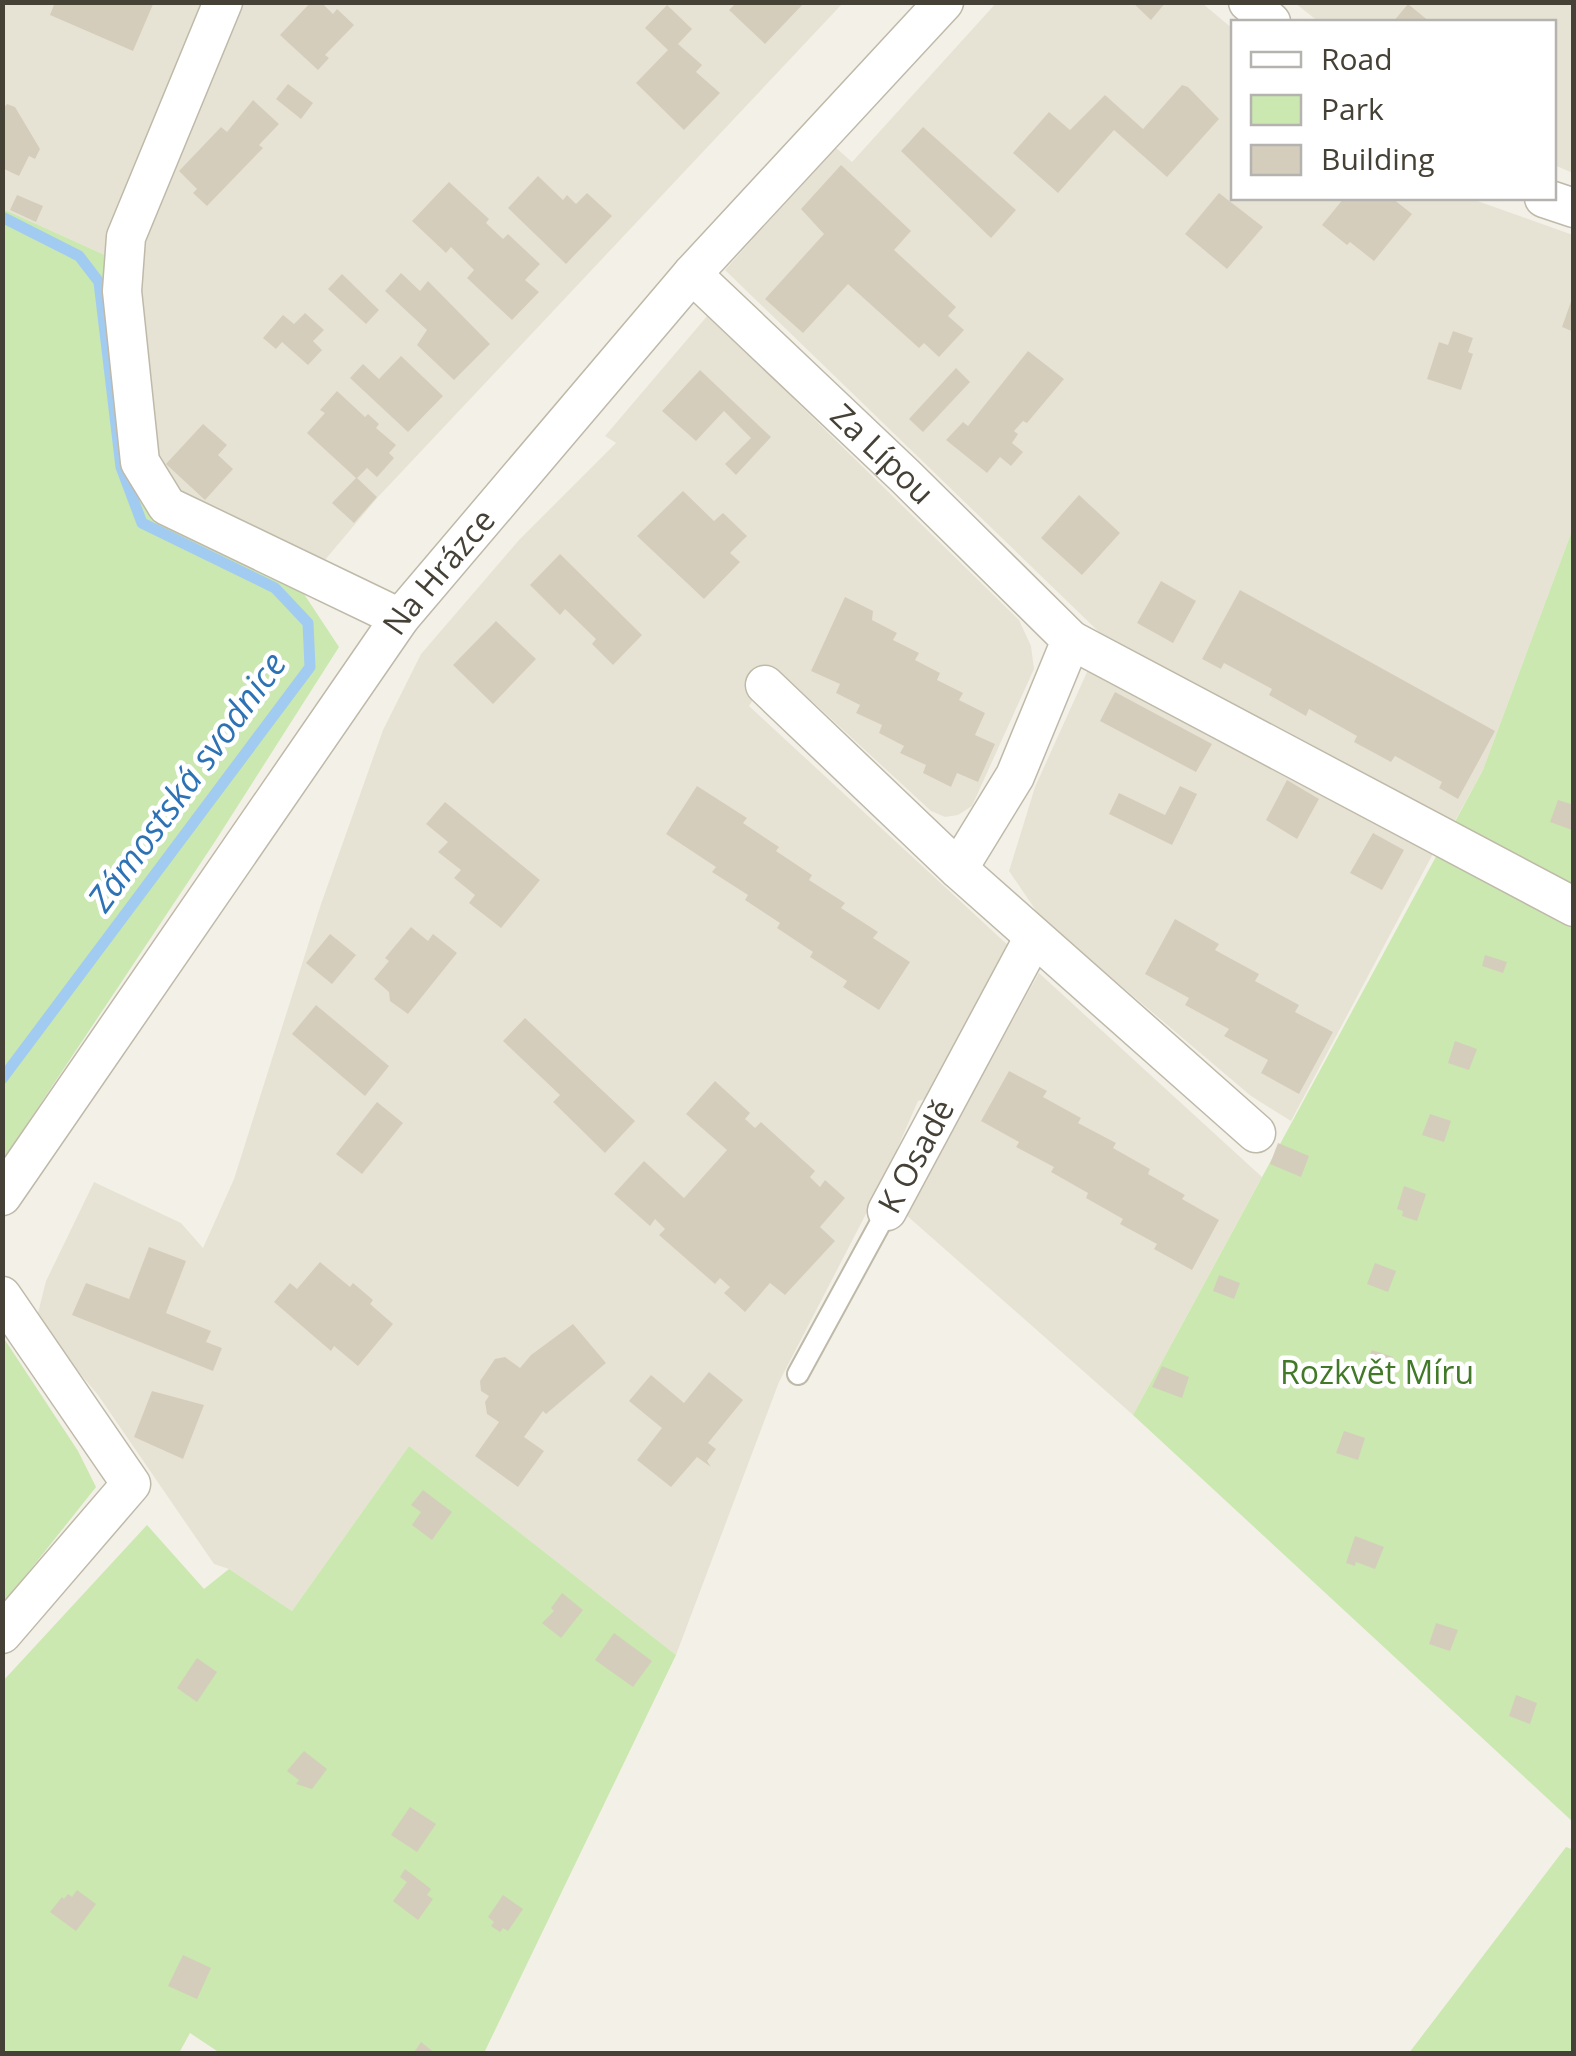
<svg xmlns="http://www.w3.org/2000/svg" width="1576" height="2056" font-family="'Open Sans',sans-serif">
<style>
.residential{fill:#e7e3d4}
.green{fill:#cae8af}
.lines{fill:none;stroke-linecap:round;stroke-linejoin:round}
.stream{stroke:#a2cbf1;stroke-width:11}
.building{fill:#d5cdbc}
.lane-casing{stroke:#bfb9a9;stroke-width:24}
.street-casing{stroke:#bfb9a9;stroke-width:41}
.lane{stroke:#fff;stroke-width:20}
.street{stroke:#fff;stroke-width:38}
.labels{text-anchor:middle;stroke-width:9;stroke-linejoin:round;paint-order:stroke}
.street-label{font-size:32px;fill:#464136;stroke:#fff}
.park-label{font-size:32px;fill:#417928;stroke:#fff}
.water-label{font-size:35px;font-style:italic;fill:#2d72b4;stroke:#fff}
</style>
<rect width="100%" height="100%" fill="#f3f0e7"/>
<g class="residential">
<path d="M997,2L1202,3L1233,29L1234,198H1469L1573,235V528L1483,770L1452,826L1099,632L725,270L835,147L852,162Z"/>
<path d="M3,3H205L107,256L3,209Z"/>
<path d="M229,3H843L378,497L319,567L185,504L154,462L134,261Z"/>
<path d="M1295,3H1573V173L1554,165V22H1319Z"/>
<path d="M708,315L1019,620L1031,646L1034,669L972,806L958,815L945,817L931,811L775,667L749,706L1010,947L940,1095L918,1101L883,1181L779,1382L676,1655L409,1446L292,1611L229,1569L214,1564L98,1395L36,1321L46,1281L94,1182L181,1223L203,1248L234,1179L321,904L383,730L421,654L519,540L616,443L605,436Z"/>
<path d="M1092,661L1436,848L1291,1121L1251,1096L1041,918L1009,871L1035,787Z"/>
<path d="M1039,973L1262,1177L1133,1415L905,1214Z"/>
</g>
<g class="green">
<path d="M3,209L107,256L135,476L302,591L339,647L214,843L3,1160Z"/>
<path d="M1573,528V1822L1133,1415L1483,770Z"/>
<path d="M3,1337L78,1451L96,1487L3,1604Z"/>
<path d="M409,1446L676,1655L484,2053H220L190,2033L179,2053L3,2054V1681L147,1525L204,1589L229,1569L292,1611Z"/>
<path d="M1566,1847L1574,1850L1573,2053H1409Z"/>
</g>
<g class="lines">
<path class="stream" d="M2,217L79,256L99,282L121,467L142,523L275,588L308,623L310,667L2,1079"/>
</g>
<g class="building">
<path d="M55,2H154L133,51L50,15Z"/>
<path d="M311,2H321L333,14L337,9L354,25L325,55L329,58L318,70L280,35Z"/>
<path d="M737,2H805L765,44L729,10Z"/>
<path d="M1132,2H1166L1151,20Z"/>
<path d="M1408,4L1430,22H1393Z"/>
<path d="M667,5L692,29L678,44L702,65L696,72L720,93L684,130L636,83L668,50L645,28Z"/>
<path d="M288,84L313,103L301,119L276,99Z"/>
<path d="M1182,85L1188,87L1219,119L1167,177L1114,130L1058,193L1013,153L1049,112L1070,130L1105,95L1143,129Z"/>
<path d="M253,100L279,124L259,145L263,148L207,206L193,193L197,189L179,171L221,127L227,132Z"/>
<path d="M7,104L15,107L40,149L35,159L29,156L19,176L2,168V110Z"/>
<path d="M923,127L1016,210L991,238L901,151Z"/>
<path d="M841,165L911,231L894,250L956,307L948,316L964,330L939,357L924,343L919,348L848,284L803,333L765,299L824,234L801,209Z"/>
<path d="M538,176L563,200L567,195L576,204L587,193L612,216L566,264L508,208Z"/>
<path d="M449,182L489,219L486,223L503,239L508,234L540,264L525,280L539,292L512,320L467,278L474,270L451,247L446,253L412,221Z"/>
<path d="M1219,193L1263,227L1227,269L1185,234Z"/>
<path d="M17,195L43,206L36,222L10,210Z"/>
<path d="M1344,198H1392L1412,214L1374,261L1350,242L1347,245L1322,225Z"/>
<path d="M401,273L420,291L428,281L490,344L454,380L417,345L427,330L385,291Z"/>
<path d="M342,274L379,310L366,324L328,289Z"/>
<path d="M1573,296H1574V332L1562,327Z"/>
<path d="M305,313L324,330L313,341L322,350L308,365L282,342L276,349L263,338L283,315L294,324Z"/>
<path d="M1453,331L1473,338L1468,352L1473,354L1461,390L1427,379L1439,342L1448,345Z"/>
<path d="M1028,351L1064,379L1027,423L1023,421L1014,431L1018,434L1012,443L1023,452L1011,466L1000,457L987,473L946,440L963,422L968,426Z"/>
<path d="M401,356L443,396L408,432L350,378L363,364L379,379Z"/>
<path d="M956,368L970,382L923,432L909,419Z"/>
<path d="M700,370L771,437L736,475L725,464L751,438L724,411L696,441L662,411Z"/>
<path d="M337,391L365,417L368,414L379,424L376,428L396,445L389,453L394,458L377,477L367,468L357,478L377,497L354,523L332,503L356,478L307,433L325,413L320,410Z"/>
<path d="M203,424L227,445L218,455L233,469L205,500L166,464Z"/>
<path d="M683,491L714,521L723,513L747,536L730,553L740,562L704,599L637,536Z"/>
<path d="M1079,495L1120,533L1082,575L1041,538Z"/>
<path d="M560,554L642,635L613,665L592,644L596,639L565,609L560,615L530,585Z"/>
<path d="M1161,581L1196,601L1173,643L1137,623Z"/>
<path d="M1240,590L1495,731L1458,799L1439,788L1442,782L1395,756L1391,762L1354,742L1357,736L1334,723L1309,709L1306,716L1269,695L1272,689L1224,663L1221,669L1202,659Z"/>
<path d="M845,597L873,611L872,620L897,633L893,640L919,653L915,660L940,673L937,680L963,693L959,700L985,713L975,735L995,744L978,782L957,773L951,787L923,773L926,765L900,753L904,746L879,733L882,725L856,713L860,705L836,693L840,684L811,671Z"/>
<path d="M496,621L536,659L493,704L453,665Z"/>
<path d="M1115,692L1212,744L1196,772L1100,721Z"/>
<path d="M1287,780L1319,799L1297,839L1266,820Z"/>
<path d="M697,786L747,818L743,823L779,847L776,851L812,875L809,880L845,903L841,908L878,932L873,938L910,962L879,1010L843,987L847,981L810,957L813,952L777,928L780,923L745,900L748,895L712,872L716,867L666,834Z"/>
<path d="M1180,786L1197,794L1172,845L1109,814L1119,793L1165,815Z"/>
<path d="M1558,800L1574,805L1572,830L1550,822Z"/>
<path d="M445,802L540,880L501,928L469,903L475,895L454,878L461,870L438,852L448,842L426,824Z"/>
<path d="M1373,833L1404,850L1382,890L1350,873Z"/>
<path d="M1175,919L1219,944L1215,950L1259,974L1255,981L1299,1005L1295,1012L1333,1032L1299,1094L1261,1073L1268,1060L1224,1036L1229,1029L1185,1005L1189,998L1145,974Z"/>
<path d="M411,927L428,941L433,934L457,953L408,1014L390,1001L389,992L374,979L389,961L385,958Z"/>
<path d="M330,934L356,955L332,984L306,963Z"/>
<path d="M1485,955L1507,962L1503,973L1482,966Z"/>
<path d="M316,1005L389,1066L365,1096L292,1034Z"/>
<path d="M525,1018L635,1121L605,1153L553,1102L560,1095L503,1041Z"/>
<path d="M1455,1041L1477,1049L1469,1070L1448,1063Z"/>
<path d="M1009,1071L1047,1091L1043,1097L1081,1118L1078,1123L1116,1143L1113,1148L1150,1169L1148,1174L1185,1195L1182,1199L1219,1220L1192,1270L1154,1249L1157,1244L1120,1224L1123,1219L1086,1198L1088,1193L1051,1172L1054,1167L1016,1147L1019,1142L981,1121Z"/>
<path d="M715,1081L750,1113L745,1119L755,1128L761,1122L815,1171L810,1177L820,1187L825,1180L845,1198L820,1227L835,1241L785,1295L770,1283L745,1312L724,1293L730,1287L720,1278L715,1284L659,1235L665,1229L655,1219L650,1226L614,1194L644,1161L684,1198L727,1150L686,1114Z"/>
<path d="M377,1102L403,1123L362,1174L336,1154Z"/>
<path d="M1430,1114L1451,1121L1444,1142L1422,1135Z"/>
<path d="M1278,1143L1309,1156L1301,1177L1270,1164Z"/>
<path d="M1404,1186L1426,1194L1417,1221L1402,1216L1403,1211L1397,1209Z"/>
<path d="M149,1247L186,1261L166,1313L211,1331L206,1342L222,1348L213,1371L72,1315L86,1283L129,1299Z"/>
<path d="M320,1262L350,1287L353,1283L373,1300L370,1304L393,1324L358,1366L334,1346L331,1351L274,1302L290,1283L297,1289Z"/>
<path d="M1375,1263L1396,1271L1388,1292L1367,1284Z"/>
<path d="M1219,1275L1240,1283L1234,1299L1213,1291Z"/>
<path d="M573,1324L606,1363L546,1414L543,1411L524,1437L544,1451L518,1487L475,1456L499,1422L487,1414L485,1402L489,1396L481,1391L480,1381L495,1359L505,1357L520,1368L531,1355Z"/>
<path d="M1372,1350L1393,1357L1386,1379L1364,1372Z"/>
<path d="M1162,1366L1189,1377L1182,1398L1152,1387Z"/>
<path d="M709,1372L743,1400L708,1443L716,1449L707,1461L711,1467L697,1457L671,1487L637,1460L662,1428L629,1401L651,1375L684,1403Z"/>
<path d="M152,1391L204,1405L183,1459L134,1437Z"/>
<path d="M1344,1431L1365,1438L1358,1460L1336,1453Z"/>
<path d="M423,1490L452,1512L432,1540L412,1525L421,1512L411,1505Z"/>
<path d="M1355,1536L1384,1547L1375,1569L1356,1562L1355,1566L1346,1563Z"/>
<path d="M562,1593L583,1610L561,1638L542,1623L554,1611L551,1608Z"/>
<path d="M1436,1623L1458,1630L1450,1651L1429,1644Z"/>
<path d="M614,1633L652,1661L633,1687L595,1660Z"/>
<path d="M197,1658L217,1672L197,1702L177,1688Z"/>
<path d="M1516,1695L1537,1703L1530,1724L1509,1716Z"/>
<path d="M304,1751L327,1769L312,1789L296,1784L299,1780L287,1771Z"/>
<path d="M410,1807L436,1824L417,1852L391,1835Z"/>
<path d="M405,1869L431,1889L427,1895L433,1899L418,1920L393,1901L407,1882L400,1877Z"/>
<path d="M77,1890L96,1904L76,1931L50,1912L62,1897L64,1899L68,1894L72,1897Z"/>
<path d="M503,1895L523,1909L508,1931L503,1928L500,1932L491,1926L494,1922L488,1917Z"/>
<path d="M183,1955L211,1968L197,1999L168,1986Z"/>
<path d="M421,2042L436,2054H413Z"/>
</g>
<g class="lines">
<g class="lane-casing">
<path id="lane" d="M798,1374L887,1211"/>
</g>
<g class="street-casing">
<g id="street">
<path d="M223,2L126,237L122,291L140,462L167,506L400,618"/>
<path d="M1248,2L1271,22"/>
<path d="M1544,198L1574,208"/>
<path id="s1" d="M692,274L905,476L1071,640L1015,776L958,869L765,685"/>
<path d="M1071,640L1574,907"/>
<path d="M958,869L1256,1133"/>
<path id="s2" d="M2,1196L400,618L692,274L944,2"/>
<path id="s3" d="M887,1211L1034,937"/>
<path d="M2,1296L131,1484L2,1634"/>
</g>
</g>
<use href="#lane" class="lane"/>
<use href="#street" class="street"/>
</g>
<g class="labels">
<g class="street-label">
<text dy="11" stroke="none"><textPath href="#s1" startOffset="262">Za Lípou</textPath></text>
<text dy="11" stroke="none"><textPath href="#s2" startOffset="762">Na Hrázce</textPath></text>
<text dy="11" stroke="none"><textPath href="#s3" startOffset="62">K Osadě</textPath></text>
</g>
<g class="park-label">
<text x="1377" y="1384">Rozkvět Míru</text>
</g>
<g class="water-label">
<text transform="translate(187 782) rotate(-54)" y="12">Zámostská svodnice</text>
</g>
</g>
<rect width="1576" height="2056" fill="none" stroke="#464136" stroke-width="10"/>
<rect x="1231" y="20" width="325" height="180" fill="#ffffff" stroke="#b5b3af" stroke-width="2.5"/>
<rect x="1251" y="52" width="50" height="15" fill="#ffffff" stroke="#b5b3af" stroke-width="2.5"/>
<text x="1321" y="70" font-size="30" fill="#464136">Road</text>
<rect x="1251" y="95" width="50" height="30" fill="#cae8af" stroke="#b5b3af" stroke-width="2.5"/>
<text x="1321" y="120" font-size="30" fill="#464136">Park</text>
<rect x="1251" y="145" width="50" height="30" fill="#d5cdbc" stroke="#b5b3af" stroke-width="2.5"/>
<text x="1321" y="170" font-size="30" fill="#464136">Building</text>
</svg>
